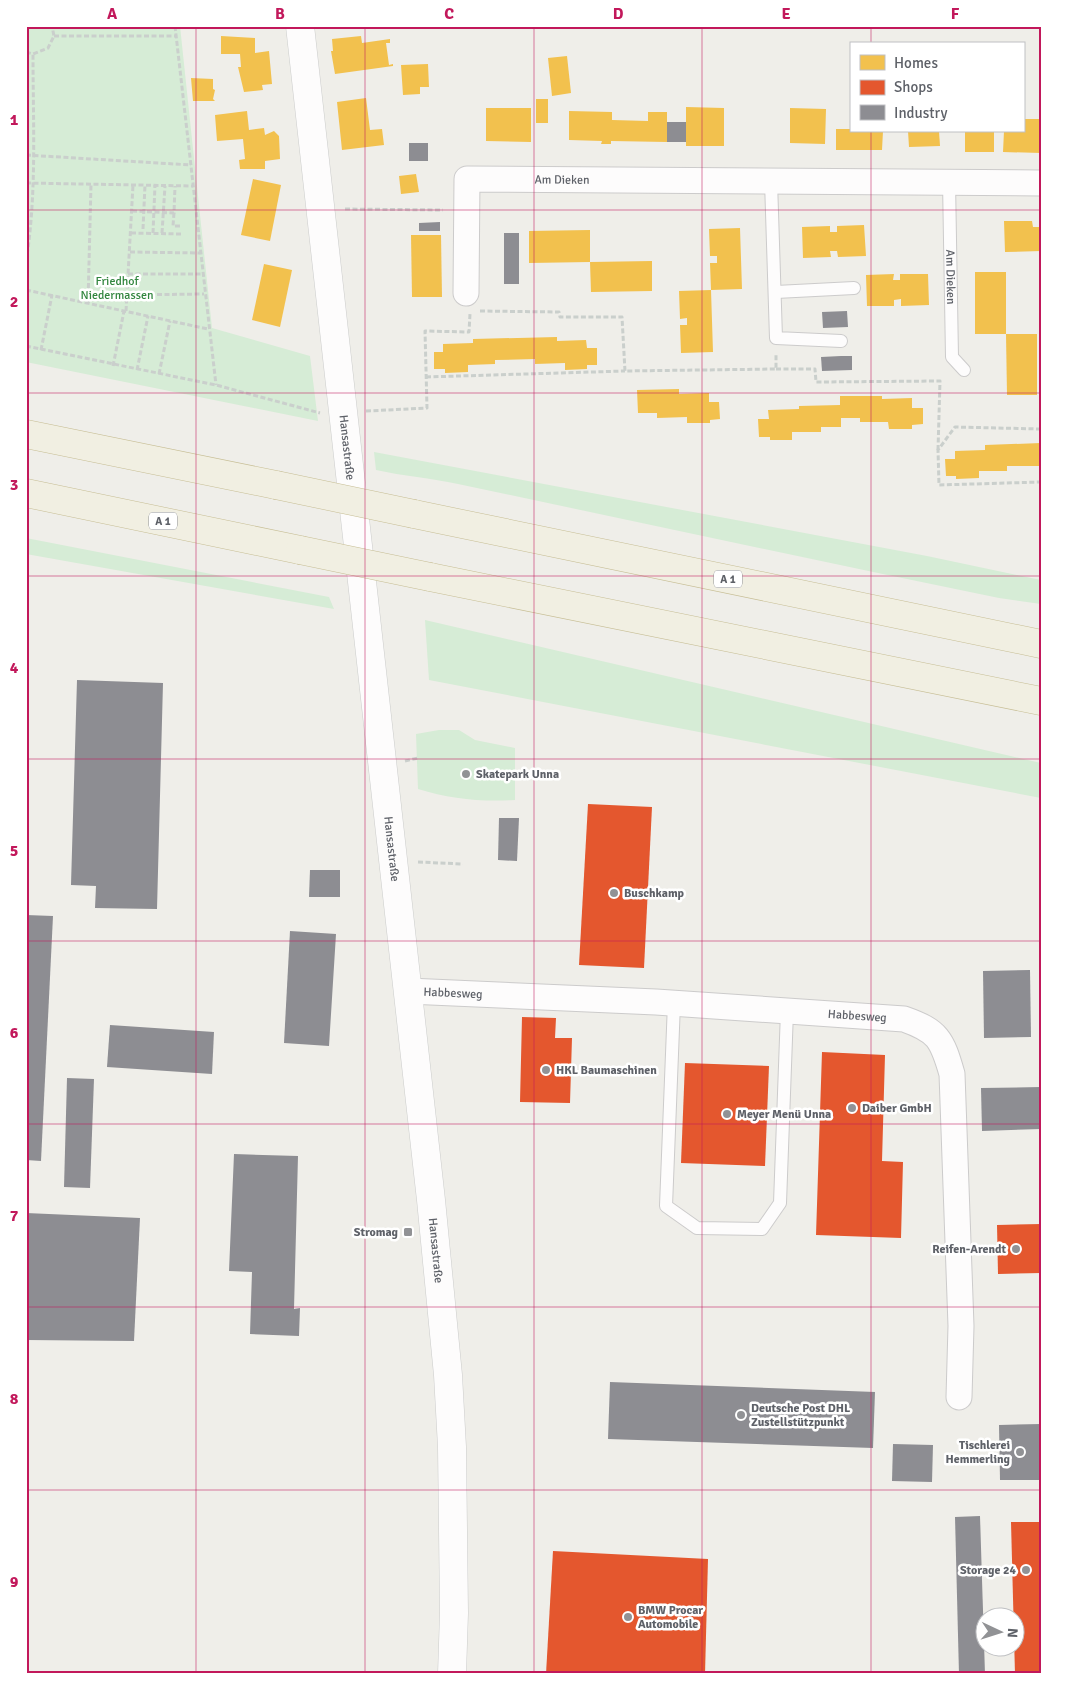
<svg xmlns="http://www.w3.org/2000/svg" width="1067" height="1700" font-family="Signika,sans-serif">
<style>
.green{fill:#d6ecd6}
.homes{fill:#f2c14e}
.shops{fill:#e4572e}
.industry{fill:#8d8d92}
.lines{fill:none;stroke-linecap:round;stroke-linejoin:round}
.lane-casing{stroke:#cccbcb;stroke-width:14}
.street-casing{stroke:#cccbcb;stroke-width:27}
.secondary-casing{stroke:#cbcccb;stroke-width:29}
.highway-casing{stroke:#c7be95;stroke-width:29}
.path{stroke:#cacfcc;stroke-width:3;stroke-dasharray:5 2.5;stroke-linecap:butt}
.lane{stroke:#fdfcfc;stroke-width:12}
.street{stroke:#fdfcfc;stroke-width:25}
.secondary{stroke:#fdfcfc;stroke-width:28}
.highway{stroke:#f1efe2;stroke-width:28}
.highway-bridge-casing{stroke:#c7be95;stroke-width:29;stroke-linecap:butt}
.highway-bridge{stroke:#f1efe2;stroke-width:28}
.grid{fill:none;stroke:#c2185b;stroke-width:1;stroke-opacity:0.55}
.poi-dot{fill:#919295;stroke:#fff;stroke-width:2}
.labels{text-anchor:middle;stroke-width:5;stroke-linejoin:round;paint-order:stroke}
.shield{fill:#fff;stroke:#8e9095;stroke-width:1}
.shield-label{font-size:11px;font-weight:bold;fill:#5e6168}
.street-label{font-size:12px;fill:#5e6168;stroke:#fff}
.park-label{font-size:12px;fill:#30853d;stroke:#fff}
.poi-label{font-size:12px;font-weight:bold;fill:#5e6168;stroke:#fff;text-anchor:start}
.neatline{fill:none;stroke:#c2185b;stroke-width:2}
.grid-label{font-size:16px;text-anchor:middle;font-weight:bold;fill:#c2185b}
</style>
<rect width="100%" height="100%" fill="#efeee9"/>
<g class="green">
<path d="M26,26H180L212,328L310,356L318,421L26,362Z"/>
<path d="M374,452L927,556L1041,580V604L999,598C818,561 638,522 458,484C431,478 403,476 376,470Z"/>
<path d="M26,538L329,597L334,609L26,554Z"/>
<path d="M425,620L1041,763V798L429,680Z"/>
<path d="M439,730H459L475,740L515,748V800C481,802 450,799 418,789L416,734Z"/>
</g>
<g class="homes">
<path d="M221,36L255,38V53L269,51L272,84L262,85L263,90L244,92L238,67H241L240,54H221Z"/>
<path d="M361,36L362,43L390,39V43H386L389,65L393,64V66L335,74L331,51H333L332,39Z"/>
<path d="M567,56L571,93L552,96L548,58Z"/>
<path d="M428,64L429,87H420V94L403,95L401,65Z"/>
<path d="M191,78L213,79V89L215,90L213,99L215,101H193Z"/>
<path d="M366,98L370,130L382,129L384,145L342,150L337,102Z"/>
<rect x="536" y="99" width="12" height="24"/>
<path d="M686,107L724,108V146H686Z"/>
<path d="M486,108H531V142L486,141Z"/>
<path d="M790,108L826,109L825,144L790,143Z"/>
<path d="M247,111L249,130L264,128L265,135L274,131L279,136L280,159L265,161V169H240L239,160L245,159L243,139L217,141L215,115Z"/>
<path d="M569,111L612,112V120L648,121V112H667V142L611,141V144H601L602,141L569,140Z"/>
<path d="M1023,119H1041V153L1003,152L1004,131H1023Z"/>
<path d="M836,129H851V131H883L882,150H836Z"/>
<path d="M908,131H939L940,146L909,147Z"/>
<rect x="965" y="131" width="29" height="21"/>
<path d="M416,174L419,192L401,194L399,176Z"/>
<path d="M253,179L281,185L270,241L241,235Z"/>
<path d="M1039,218L1041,251L1005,252L1004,221H1032L1033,227H1039Z"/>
<path d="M864,225L866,256L838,257L837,251H830L831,257L803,258L802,227L830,226V232H837V226Z"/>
<path d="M740,228L742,289L711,290L710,263H717V256H710L709,229Z"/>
<path d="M590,230V262L529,263V231Z"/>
<path d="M411,235H441L442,297H412Z"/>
<path d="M652,261V291L591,292L590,262Z"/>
<path d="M264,264L292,270L280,327L252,320Z"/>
<rect x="975" y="272" width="31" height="62"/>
<path d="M894,274L893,280H900V274H928L929,305L901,306V299L894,300V306H867L866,275Z"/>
<path d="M711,290L713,352L681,353L680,325H687V318L680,319L679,291Z"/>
<path d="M1006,334H1037V395H1007Z"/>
<path d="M557,337V341L586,340L587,348H597V365H587V369L565,370V363L535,364V359L495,360V364L468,365V372L445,373V369H434V352H443V344L473,343V339Z"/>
<path d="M679,389V394L709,393V402H719L720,419L710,420V423H687V417L657,418V413H638L637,390Z"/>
<path d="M840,396H882V399L912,398V408H923V424L912,425V429H889L888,422H860V418H841V427H821V432H792V440H770V437H759L758,419H769L768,410L799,409V406L840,405Z"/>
<path d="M1041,443V466H1007V471H979V478L956,479V476H946L945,459H955V451L985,450V445Z"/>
</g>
<g class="shops">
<path d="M588,804L652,807L644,968L579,965Z"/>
<path d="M522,1017L556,1018L555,1038H572L570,1103L520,1102Z"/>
<path d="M822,1052L885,1055L882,1161L903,1162L901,1238L816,1235Z"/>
<path d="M685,1063L769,1066L765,1166L681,1163Z"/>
<path d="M1041,1224V1273L998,1274L997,1225Z"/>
<path d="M1011,1522H1041V1674H1015Z"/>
<path d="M553,1551L708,1559L705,1674H546Z"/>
</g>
<g class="industry">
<rect x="667" y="122" width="19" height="20"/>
<rect x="409" y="143" width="19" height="18"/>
<path d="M440,222V231H419V223Z"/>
<rect x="504" y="233" width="15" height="51"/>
<path d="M847,311L848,327L823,328L822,312Z"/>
<path d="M841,356H852V370L822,371L821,357Z"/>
<path d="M77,680L163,683L157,909L95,908L96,886L71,885Z"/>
<path d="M499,818H519L517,861L498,860Z"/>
<path d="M310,870H340V897H309Z"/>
<path d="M26,915L53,916L41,1161L26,1160Z"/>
<path d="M290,931L336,934L329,1046L284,1043Z"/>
<path d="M1030,970L1031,1037L984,1038L983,971Z"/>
<path d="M110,1025L214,1032L212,1074L107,1067Z"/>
<path d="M67,1078L94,1079L90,1188L64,1187Z"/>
<path d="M1041,1087V1129L982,1131L981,1088Z"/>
<path d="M234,1154L298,1156L294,1309L300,1308L299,1336L250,1334L252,1272L229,1271Z"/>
<path d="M26,1213L140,1218L134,1341L26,1340Z"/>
<path d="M610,1382L875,1392L873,1448L608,1439Z"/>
<path d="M1041,1424V1480H1000L999,1425Z"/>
<path d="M893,1444L933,1445L932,1482L892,1481Z"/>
<path d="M980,1516L985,1674H959L955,1517Z"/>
</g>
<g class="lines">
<g class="lane-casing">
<g id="lane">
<path d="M771,181L776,338L841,341"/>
<path id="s1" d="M949,181L952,357L964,370"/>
<path d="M776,292L854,288"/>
<path d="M674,1003L666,1206L697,1228L762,1229L780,1203L787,1011"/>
</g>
</g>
<g class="street-casing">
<g id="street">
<path id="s2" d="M466,293L467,179L1041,183"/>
<path id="s3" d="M408,991L656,1002L904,1019C938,1031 942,1039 952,1074L961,1326L959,1397"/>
</g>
</g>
<g class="secondary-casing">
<g id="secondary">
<path id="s4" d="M300,26L431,1200L448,1375L452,1447L454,1613L452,1674"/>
</g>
</g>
<g class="highway-casing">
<g id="highway">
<path d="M26,434L276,485"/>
<path d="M26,493L300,550"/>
<path d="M414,514L1041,644"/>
<path d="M430,577L1041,701"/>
</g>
</g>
<g class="path">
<path d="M175,26L216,385"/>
<path d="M54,36H176"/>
<path d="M26,52L33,54L48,48L54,36L52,26"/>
<path d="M26,155L191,165"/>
<path d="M26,183L193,186"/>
<path d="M345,209L443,210"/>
<path d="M132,211L174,213L175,186"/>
<path d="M174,213L173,226H180"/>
<path d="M143,229L145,185"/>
<path d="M131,233L182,234"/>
<path d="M153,233L155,185"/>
<path d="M162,233L165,186"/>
<path d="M130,252L200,253"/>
<path d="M26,262C37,194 33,123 33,54"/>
<path d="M128,274H202"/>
<path d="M26,290L208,329"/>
<path d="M127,295L204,294"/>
<path d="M88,303L91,184"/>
<path d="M126,311L133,185"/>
<path d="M480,311L559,312L560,317H622L625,371L776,369V355"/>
<path d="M26,346L216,385L320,413"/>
<path d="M41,350L52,295"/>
<path d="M113,366L124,311"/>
<path d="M776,369H815L816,382L940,381L938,450"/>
<path d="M137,370L148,316"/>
<path d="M159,374L170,321"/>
<path d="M426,377L625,371"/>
<path d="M366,411L427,408L425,331L469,332L470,314"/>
<path d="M1041,429L955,427L938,450L939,485L1041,482"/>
<path d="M405,761L418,758"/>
<path d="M418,862L463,864"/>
</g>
<use href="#lane" class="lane"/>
<use href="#street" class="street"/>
<use href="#secondary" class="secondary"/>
<use href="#highway" class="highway"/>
<g class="highway-bridge-casing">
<g id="highway-bridge">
<path d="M276,485L414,514"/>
<path d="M300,550L430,577"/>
</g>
</g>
<use href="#highway-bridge" class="highway-bridge"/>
</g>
<path class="grid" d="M196,26V1674M365,26V1674M534,26V1674M702,26V1674M871,26V44M871,131V1674M26,210H1041M26,393H1041M26,576H1041M26,759H1041M26,941H1041M26,1124H1041M26,1307H1041M26,1490H1041"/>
<g class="poi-dot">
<circle cx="466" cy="774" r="5"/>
<circle cx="614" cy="893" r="5"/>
<circle cx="546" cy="1070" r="5"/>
<circle cx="852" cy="1108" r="5"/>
<circle cx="727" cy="1114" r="5"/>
<rect x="403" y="1227" width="10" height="10" rx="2.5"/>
<circle cx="1016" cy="1249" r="5"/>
<circle cx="741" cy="1415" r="5"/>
<circle cx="1020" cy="1452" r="5"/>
<circle cx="1026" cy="1570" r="5"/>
<circle cx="628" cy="1617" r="5"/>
</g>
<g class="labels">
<g class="shield">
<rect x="149" y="512.5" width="28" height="17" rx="4"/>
<rect x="714" y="570.5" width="28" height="17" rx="4"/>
</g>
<g class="shield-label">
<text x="163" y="525">A 1</text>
<text x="728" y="583">A 1</text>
</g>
<g class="street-label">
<text dy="4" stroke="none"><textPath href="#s2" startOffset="209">Am Dieken</textPath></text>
<text dy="4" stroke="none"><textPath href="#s1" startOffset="96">Am Dieken</textPath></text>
<text dy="4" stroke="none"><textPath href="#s4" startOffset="424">Hansastraße</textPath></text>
<text dy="4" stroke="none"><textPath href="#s4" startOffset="828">Hansastraße</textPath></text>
<text dy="4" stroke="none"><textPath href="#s3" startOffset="45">Habbesweg</textPath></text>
<text dy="4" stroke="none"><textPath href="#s3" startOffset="450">Habbesweg</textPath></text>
<text dy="4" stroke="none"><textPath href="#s4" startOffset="1232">Hansastraße</textPath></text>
</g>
<g class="park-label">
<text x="117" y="285">Friedhof<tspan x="117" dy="14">Niedermassen</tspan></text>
</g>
<g class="poi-label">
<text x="476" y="778">Skatepark Unna</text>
<text x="624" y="897">Buschkamp</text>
<text x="556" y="1074">HKL Baumaschinen</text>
<text x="862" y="1112">Daiber GmbH</text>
<text x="737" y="1118">Meyer Menü Unna</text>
<text x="398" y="1236" text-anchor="end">Stromag</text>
<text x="1006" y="1253" text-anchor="end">Reifen-Arendt</text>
<text x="751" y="1412">Deutsche Post DHL<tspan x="751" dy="14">Zustellstützpunkt</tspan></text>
<text x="1010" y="1449" text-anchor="end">Tischlerei<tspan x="1010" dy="14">Hemmerling</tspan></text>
<text x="1016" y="1574" text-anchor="end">Storage 24</text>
<text x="638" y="1614">BMW Procar<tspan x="638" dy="14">Automobile</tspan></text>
</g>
</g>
<rect width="1067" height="1700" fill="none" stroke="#ffffff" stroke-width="55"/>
<rect x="850" y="42" width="175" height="90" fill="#ffffff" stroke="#bfc0c3"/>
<rect x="860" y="55" width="25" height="15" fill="#f2c14e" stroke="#bfc0c3"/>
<text x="894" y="68" font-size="15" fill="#5e6168">Homes</text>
<rect x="860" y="80" width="25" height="15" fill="#e4572e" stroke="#bfc0c3"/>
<text x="894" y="92" font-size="15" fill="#5e6168">Shops</text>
<rect x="860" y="105" width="25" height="15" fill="#8d8d92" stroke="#bfc0c3"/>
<text x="894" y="118" font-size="15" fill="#5e6168">Industry</text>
<g transform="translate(1000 1632) rotate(94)"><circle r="24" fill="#ffffff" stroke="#bfc0c3"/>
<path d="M0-4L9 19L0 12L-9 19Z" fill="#919295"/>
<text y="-8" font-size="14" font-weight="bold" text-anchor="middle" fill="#5e6168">N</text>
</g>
<rect x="28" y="28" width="1012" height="1644" class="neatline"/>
<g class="grid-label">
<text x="112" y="19">A</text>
<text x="280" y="19">B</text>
<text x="449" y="19">C</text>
<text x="618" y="19">D</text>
<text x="786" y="19">E</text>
<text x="955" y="19">F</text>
<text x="14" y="125">1</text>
<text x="14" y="307">2</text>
<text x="14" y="490">3</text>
<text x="14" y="673">4</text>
<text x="14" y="856">5</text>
<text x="14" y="1038">6</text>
<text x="14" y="1221">7</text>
<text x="14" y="1404">8</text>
<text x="14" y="1587">9</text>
</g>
</svg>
